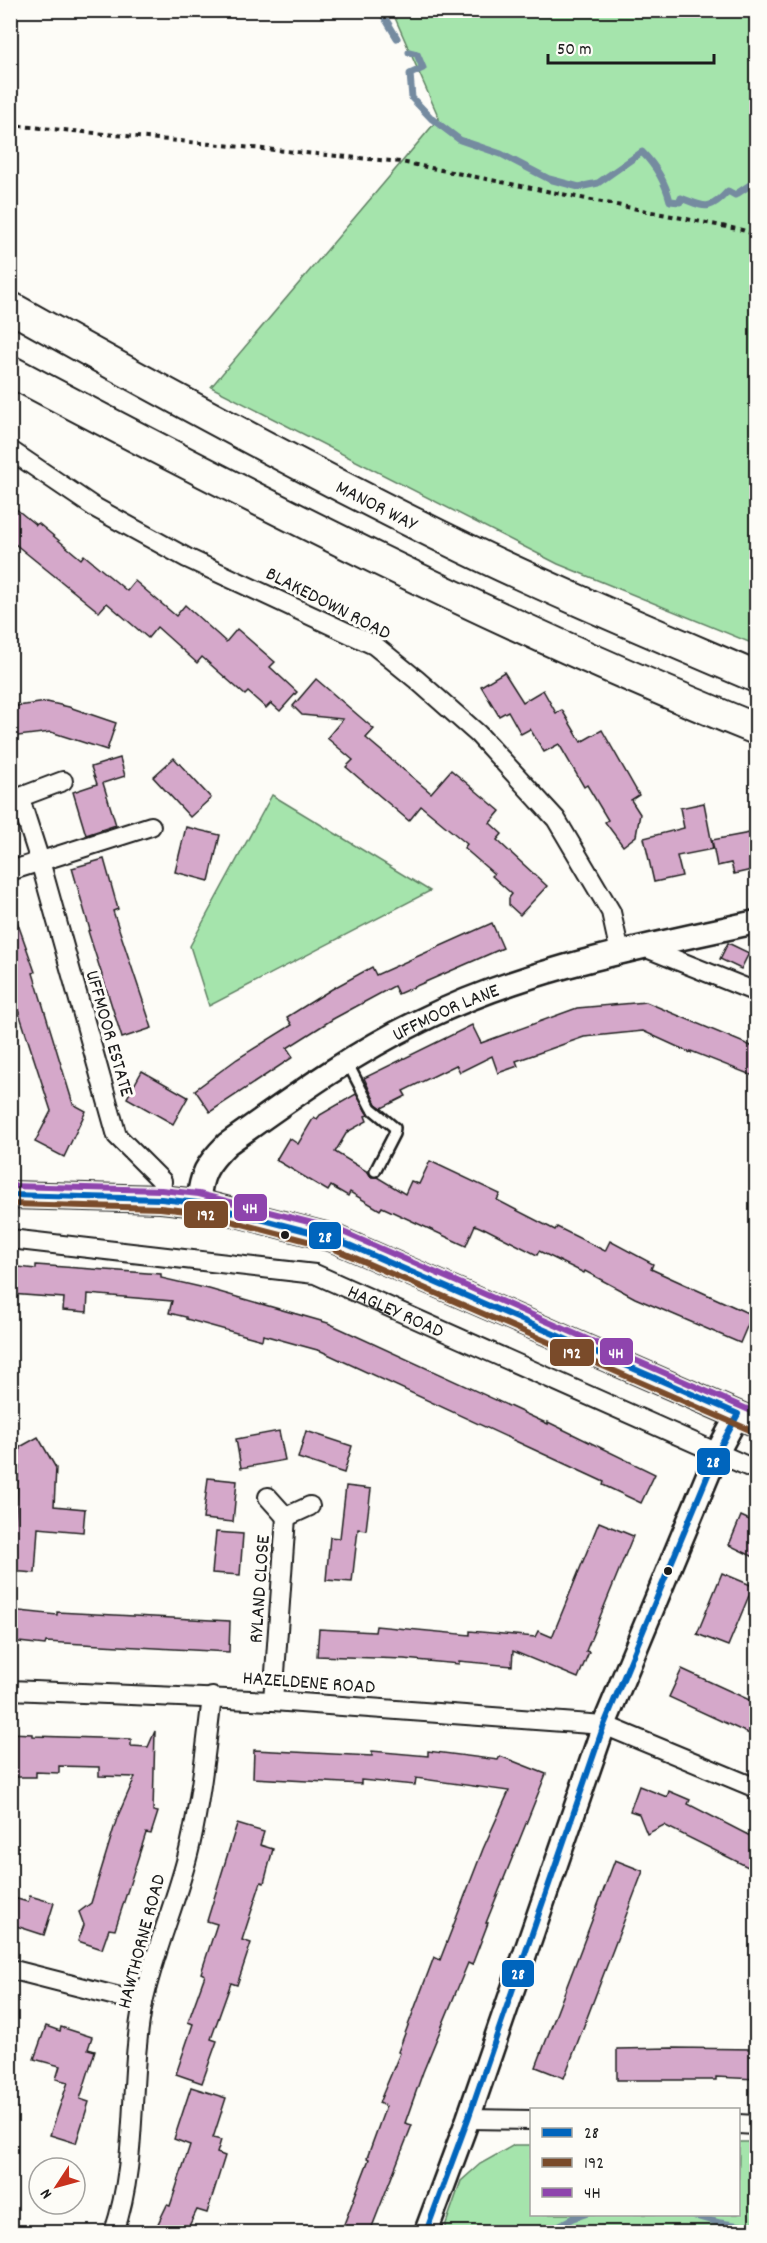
<svg xmlns="http://www.w3.org/2000/svg" width="767" height="2243" font-family="Dekko,sans-serif">
<style>
.green{fill:#a5e4ac;stroke:#608064;stroke-width:1.5}
.lines{fill:none;stroke-linecap:round;stroke-linejoin:round}
.stream{stroke:#748ba0;stroke-width:7}
.building{fill:#d5a8ca;stroke:#1c1c1c;stroke-width:1.5}
.service-casing{stroke:#1c1c1c;stroke-width:14}
.minor-casing{stroke:#1c1c1c;stroke-width:22}
.tertiary-casing{stroke:#1c1c1c;stroke-width:27}
.secondary-casing{stroke:#1c1c1c;stroke-width:30}
.trunk-casing{stroke:#1c1c1c;stroke-width:34}
.path{stroke:#1c1c1c;stroke-width:4;stroke-dasharray:4.5 4.5;stroke-linecap:butt}
.service{stroke:#fdfcf7;stroke-width:9}
.minor{stroke:#fdfcf7;stroke-width:18}
.tertiary{stroke:#fdfcf7;stroke-width:22}
.secondary{stroke:#fdfcf7;stroke-width:26}
.trunk{stroke:#fdfcf7;stroke-width:30}
.bus-1-casing{stroke:#fdfcf7;stroke-width:10}
.bus-2-casing{stroke:#fdfcf7;stroke-width:10}
.bus-3-casing{stroke:#fdfcf7;stroke-width:10}
.bus-1{stroke:#0065bd;stroke-width:6}
.bus-2{stroke:#7a4b2a;stroke-width:6}
.bus-3{stroke:#8e44ad;stroke-width:6}
.bus-dot{fill:#1c1c1c;stroke:#fdfcf7;stroke-width:2}
.labels{text-anchor:middle;stroke-width:6;stroke-linejoin:round;paint-order:stroke}
.street-label{font-size:20px;fill:#1c1c1c;stroke:#fdfcf7}
.line-badge{stroke:#fdfcf7;stroke-width:2}
.badge-label{font-size:16px;text-anchor:middle;font-weight:bold;fill:#fff}
</style>
<rect width="100%" height="100%" fill="#fdfcf7"/>
<filter id="ink" filterUnits="userSpaceOnUse"><feTurbulence type="fractalNoise" baseFrequency=".0167" numOctaves="2"/><feDisplacementMap in="SourceGraphic" scale="12" xChannelSelector="R" yChannelSelector="G"/><feConvolveMatrix kernelMatrix="1 2 1 2 8 2 1 2 1" color-interpolation-filters="sRGB"/></filter>
<g filter="url(#ink)">
<g class="green">
<path d="M392,11H756V645L558,564L211,387L439,118Z"/>
<path d="M272,795L430,891L209,1006L190,946Z"/>
<path d="M739,2142H756V2232H443L461,2181L480,2164L514,2145H531L532,2214H738Z"/>
</g>
<g class="lines">
<g class="stream">
<path d="M380,10L397,38"/>
<path d="M409,52L417,54L423,68L410,74L412,98L432,119L460,140L501,154L549,179L579,187L598,183L642,152C656,166 665,181 670,201L680,202L681,198C705,207 709,212 728,191L735,195L756,181"/>
<path d="M688,2214L720,2223L756,2228"/>
<path d="M547,2232L573,2218L585,2214"/>
</g>
</g>
<g class="building">
<path d="M10,504L36,525L38,523L81,559L84,555L127,591L135,581L176,616L185,605L226,642L237,629L275,662L270,667L297,692L280,711L271,703L266,708L248,692L245,695L202,657L197,663L157,627L148,638L107,603L99,612L10,540Z"/>
<path d="M504,672L523,702L543,690L556,713L562,710L581,742L602,730L639,795L631,800L640,814L636,836L623,846L605,822L608,820L587,785L584,787L559,744L544,752L530,729L521,734L508,711L499,716L481,686Z"/>
<path d="M316,679L374,729L366,738L431,793L451,770L500,811L490,823L502,834L497,840L547,886L520,915L509,905V898L512,894L492,876L494,874L464,848L467,844L421,806L409,821L346,767L353,760L327,738L343,719L302,715L293,706Z"/>
<path d="M47,702L69,707L116,723L107,750L51,732L10,737V707Z"/>
<path d="M120,758L125,776L103,783L116,825L86,835L73,792L97,784L91,767Z"/>
<path d="M174,758L211,798L190,817L153,777Z"/>
<path d="M704,803L713,849L677,856L682,876L654,882L644,838L684,828L680,808Z"/>
<path d="M186,827L220,835L209,881L175,872Z"/>
<path d="M750,833L756,869L734,874L731,863L717,866L712,840Z"/>
<path d="M104,859L118,909L113,911L152,1028L122,1038L88,931L90,930L72,868Z"/>
<path d="M10,910H13L35,972L33,973L73,1104L86,1111L64,1157L35,1142L51,1111L10,985Z"/>
<path d="M492,923L503,948L398,994L394,986L333,1019L287,1048L293,1057L210,1112L195,1090L237,1059L292,1025L287,1017L332,989L372,967L376,975Z"/>
<path d="M728,943L749,953L741,969L720,959Z"/>
<path d="M646,1002L756,1048V1077L691,1051V1053L643,1031L584,1037L516,1061L518,1066L498,1073L492,1056L460,1072L456,1065L403,1091L406,1096L382,1108L376,1104L364,1078L472,1025L481,1043L577,1008Z"/>
<path d="M142,1071L188,1097L173,1124L127,1098Z"/>
<path d="M356,1094L368,1115L365,1116L367,1121L347,1132L335,1152L368,1172L371,1177H377L405,1194L411,1181L419,1184L430,1161L500,1194L497,1200L555,1230L557,1227L605,1251L610,1241L653,1264L651,1269L752,1315L740,1343L635,1298L585,1271L584,1273L539,1251L537,1255L484,1228V1229L475,1225L466,1246L382,1207L380,1210L350,1192L348,1196L331,1186L328,1191L276,1160L289,1138L298,1144L314,1117L317,1119L320,1115Z"/>
<path d="M36,1265L161,1274V1278L209,1289L328,1323L548,1424V1422L655,1474L641,1503L603,1485L604,1482L321,1351L263,1335L262,1340L186,1319V1317L169,1313L172,1301L88,1294L87,1312L63,1310L64,1298L10,1294V1266L36,1269Z"/>
<path d="M279,1431L285,1460L241,1468L236,1439Z"/>
<path d="M306,1431L352,1446L344,1473L298,1458Z"/>
<path d="M38,1437L56,1468L54,1506L85,1509L83,1532L38,1528L35,1573L10,1571V1521L15,1522L20,1447Z"/>
<path d="M208,1478L237,1481L233,1522L203,1519Z"/>
<path d="M346,1486L371,1489L366,1530L358,1529L352,1582L326,1580L330,1537L340,1538Z"/>
<path d="M741,1516L756,1523V1558L729,1545Z"/>
<path d="M599,1522L633,1536L586,1651L589,1652L578,1678L513,1651L512,1666L459,1661V1664L404,1659L317,1656L319,1629L375,1632L376,1626L470,1635V1631L535,1637L538,1631L552,1637Z"/>
<path d="M216,1532L243,1534L240,1575L212,1573Z"/>
<path d="M722,1573L753,1586L728,1646L697,1634Z"/>
<path d="M10,1610L57,1615V1612L230,1621L229,1652L46,1642L45,1645L10,1641Z"/>
<path d="M682,1669L756,1703V1737L669,1697Z"/>
<path d="M155,1731L153,1811L158,1812L151,1834L146,1833L115,1930L109,1929L102,1949L78,1941L84,1925L79,1912L91,1903L117,1818L135,1777L99,1776V1767L59,1766V1773L36,1772V1777H10V1733L32,1734V1736L131,1739V1746L148,1747Z"/>
<path d="M254,1750L372,1756V1751L428,1756V1751L498,1760L500,1756L546,1774L486,1923H488L472,1965L468,1963L423,2072L405,2123L412,2125L370,2232H341L369,2159L367,2158L386,2106L379,2103L400,2053L398,2052L434,1957L440,1960L483,1849L509,1791L416,1778L415,1785L361,1780V1784L253,1778Z"/>
<path d="M639,1786L667,1797L669,1791L690,1800L688,1804L756,1839V1871L664,1825L647,1834L639,1814L630,1811Z"/>
<path d="M237,1824L264,1832L260,1845L273,1849L264,1883L261,1882L242,1940L251,1943L237,1985L231,1983L211,2039L217,2041L202,2083L176,2074L193,2024L188,2022L205,1975L201,1973L217,1924L207,1921Z"/>
<path d="M615,1860L643,1871L564,2078L536,2067Z"/>
<path d="M30,1896L54,1903L44,1935L10,1924V1897L28,1902Z"/>
<path d="M46,2026L60,2031L61,2027L92,2037L88,2049L95,2051L80,2099L89,2102L76,2143L50,2135L68,2082L56,2079L60,2066L34,2059Z"/>
<path d="M672,2048L756,2049V2079L716,2077V2080H617V2049Z"/>
<path d="M191,2087L226,2098L213,2138L221,2140L217,2153L225,2156L207,2213L197,2210L186,2232H154L167,2205L170,2206L190,2145L174,2139Z"/>
</g>
<g class="lines">
<g class="service-casing">
<path id="service" d="M347,1062L371,1108L395,1128L394,1134L375,1171"/>
</g>
<g class="minor-casing">
<g id="minor">
<path d="M10,450L94,507L187,558L374,645L417,680L478,734L556,819L611,912L620,953"/>
<path d="M20,799L40,861L117,1136L162,1181L161,1199"/>
<path d="M10,801L63,781"/>
<path d="M10,871L151,826"/>
<path d="M644,947L756,992"/>
<path id="s1" d="M10,1239L315,1274L756,1470"/>
<path d="M268,1497L286,1517L310,1506"/>
<path d="M10,1690L273,1701L604,1725L756,1788"/>
<path d="M273,1701L286,1517"/>
<path d="M10,1969L143,2003"/>
<path d="M468,2119L532,2120"/>
<path d="M738,2124L756,2125"/>
<path d="M114,2232C139,2159 128,2079 143,2003C154,1950 178,1899 190,1846C201,1797 206,1747 212,1697"/>
</g>
</g>
<g class="tertiary-casing">
<g id="tertiary">
<path id="s2" d="M198,1203C201,1174 206,1165 227,1144C289,1100 350,1055 418,1022C523,969 642,947 756,922"/>
<path d="M426,2232L468,2119L604,1725L717,1453L738,1414"/>
</g>
</g>
<g class="secondary-casing">
<path id="secondary" d="M10,1195L161,1199L198,1203L333,1238L756,1423"/>
</g>
<g class="trunk-casing">
<g id="trunk">
<path id="s3" d="M10,307C153,387 296,465 442,537C545,588 651,632 756,677"/>
<path d="M10,371C254,500 501,626 756,729"/>
</g>
</g>
<path class="path" d="M10,125L401,162L742,230L756,235"/>
<use href="#service" class="service"/>
<use href="#minor" class="minor"/>
<use href="#tertiary" class="tertiary"/>
<use href="#secondary" class="secondary"/>
<use href="#trunk" class="trunk"/>
<g class="bus-1-casing">
<path id="bus-1" d="M10,1195L161,1199L198,1203L333,1238L738,1414L717,1453L604,1725L468,2119L426,2232"/>
</g>
<g class="bus-2-casing">
<path id="bus-2" d="M10,1204L160,1208L196,1212L330,1247L752,1431"/>
</g>
<g class="bus-3-casing">
<path id="bus-3" d="M10,1186L161,1190L199,1194L336,1229L756,1413"/>
</g>
<use href="#bus-1" class="bus-1"/>
<use href="#bus-2" class="bus-2"/>
<use href="#bus-3" class="bus-3"/>
</g>
</g>
<g class="bus-dot">
<circle cx="285" cy="1235" r="5"/>
<circle cx="668" cy="1571" r="5"/>
</g>
<g class="labels">
<g class="street-label">
<text dy="7" stroke="none"><textPath href="#s3" startOffset="417">MANOR WAY</textPath></text>
<text transform="translate(329 602) rotate(27)" y="7">BLAKEDOWN ROAD</text>
<text dy="7" stroke="none"><textPath href="#s2" startOffset="324">UFFMOOR LANE</textPath></text>
<text transform="translate(111 1033) rotate(74)" y="7">UFFMOOR ESTATE</text>
<text dy="7" stroke="none"><textPath href="#s1" startOffset="396">HAGLEY ROAD</textPath></text>
<text transform="translate(258 1589) rotate(-86)" y="7">RYLAND CLOSE</text>
<text transform="translate(309 1681) rotate(4)" y="7">HAZELDENE ROAD</text>
<text transform="translate(140 1941) rotate(-75)" y="7">HAWTHORNE ROAD</text>
</g>
</g>
<g class="line-badge">
<rect x="233" y="1193" width="35" height="29" rx="6" fill="#8e44ad"/>
<rect x="183" y="1200" width="46" height="29" rx="6" fill="#7a4b2a"/>
<rect x="308" y="1221" width="34" height="29" rx="6" fill="#0065bd"/>
<rect x="599" y="1337" width="35" height="29" rx="6" fill="#8e44ad"/>
<rect x="549" y="1338" width="46" height="29" rx="6" fill="#7a4b2a"/>
<rect x="696" y="1447" width="35" height="29" rx="6" fill="#0065bd"/>
<rect x="501" y="1959" width="34" height="29" rx="6" fill="#0065bd"/>
</g>
<g class="badge-label">
<text x="250" y="1213">4H</text>
<text x="206" y="1220">192</text>
<text x="325" y="1242">28</text>
<text x="616" y="1358">4H</text>
<text x="572" y="1358">192</text>
<text x="713" y="1467">28</text>
<text x="518" y="1979">28</text>
</g>
<rect width="767" height="2243" fill="none" stroke="#fdfcf7" stroke-width="36"/>
<rect x="18" y="18" width="731" height="2207" fill="none" stroke="#1c1c1c" stroke-width="2" filter="url(#ink)"/>
<rect x="530" y="2108" width="210" height="108" fill="#fdfcf7" stroke="#a3a29f" stroke-width="1.5"/>
<rect x="542" y="2128" width="30" height="9" fill="#0065bd" stroke="#a3a29f" stroke-width="1.5"/>
<text x="584" y="2138" font-size="18" fill="#1c1c1c">28</text>
<rect x="542" y="2158" width="30" height="9" fill="#7a4b2a" stroke="#a3a29f" stroke-width="1.5"/>
<text x="584" y="2168" font-size="18" fill="#1c1c1c">192</text>
<rect x="542" y="2188" width="30" height="9" fill="#8e44ad" stroke="#a3a29f" stroke-width="1.5"/>
<text x="584" y="2198" font-size="18" fill="#1c1c1c">4H</text>
<g transform="translate(57 2186) rotate(234)"><circle r="28" fill="#fdfcf7" stroke="#a3a29f" stroke-width="1.5"/>
<path d="M0-4.5L10 22L0 15L-10 22Z" fill="#c8321e"/>
<text y="-9" font-size="16" font-weight="bold" text-anchor="middle" fill="#1c1c1c">N</text>
</g>
<path d="M548 54v9h166v-9" fill="none" stroke="#1c1c1c" stroke-width="3"/>
<text x="557" y="54" font-size="18" fill="#1c1c1c" stroke="#fdfcf7" stroke-width="4.5" paint-order="stroke">50 m</text>
</svg>
